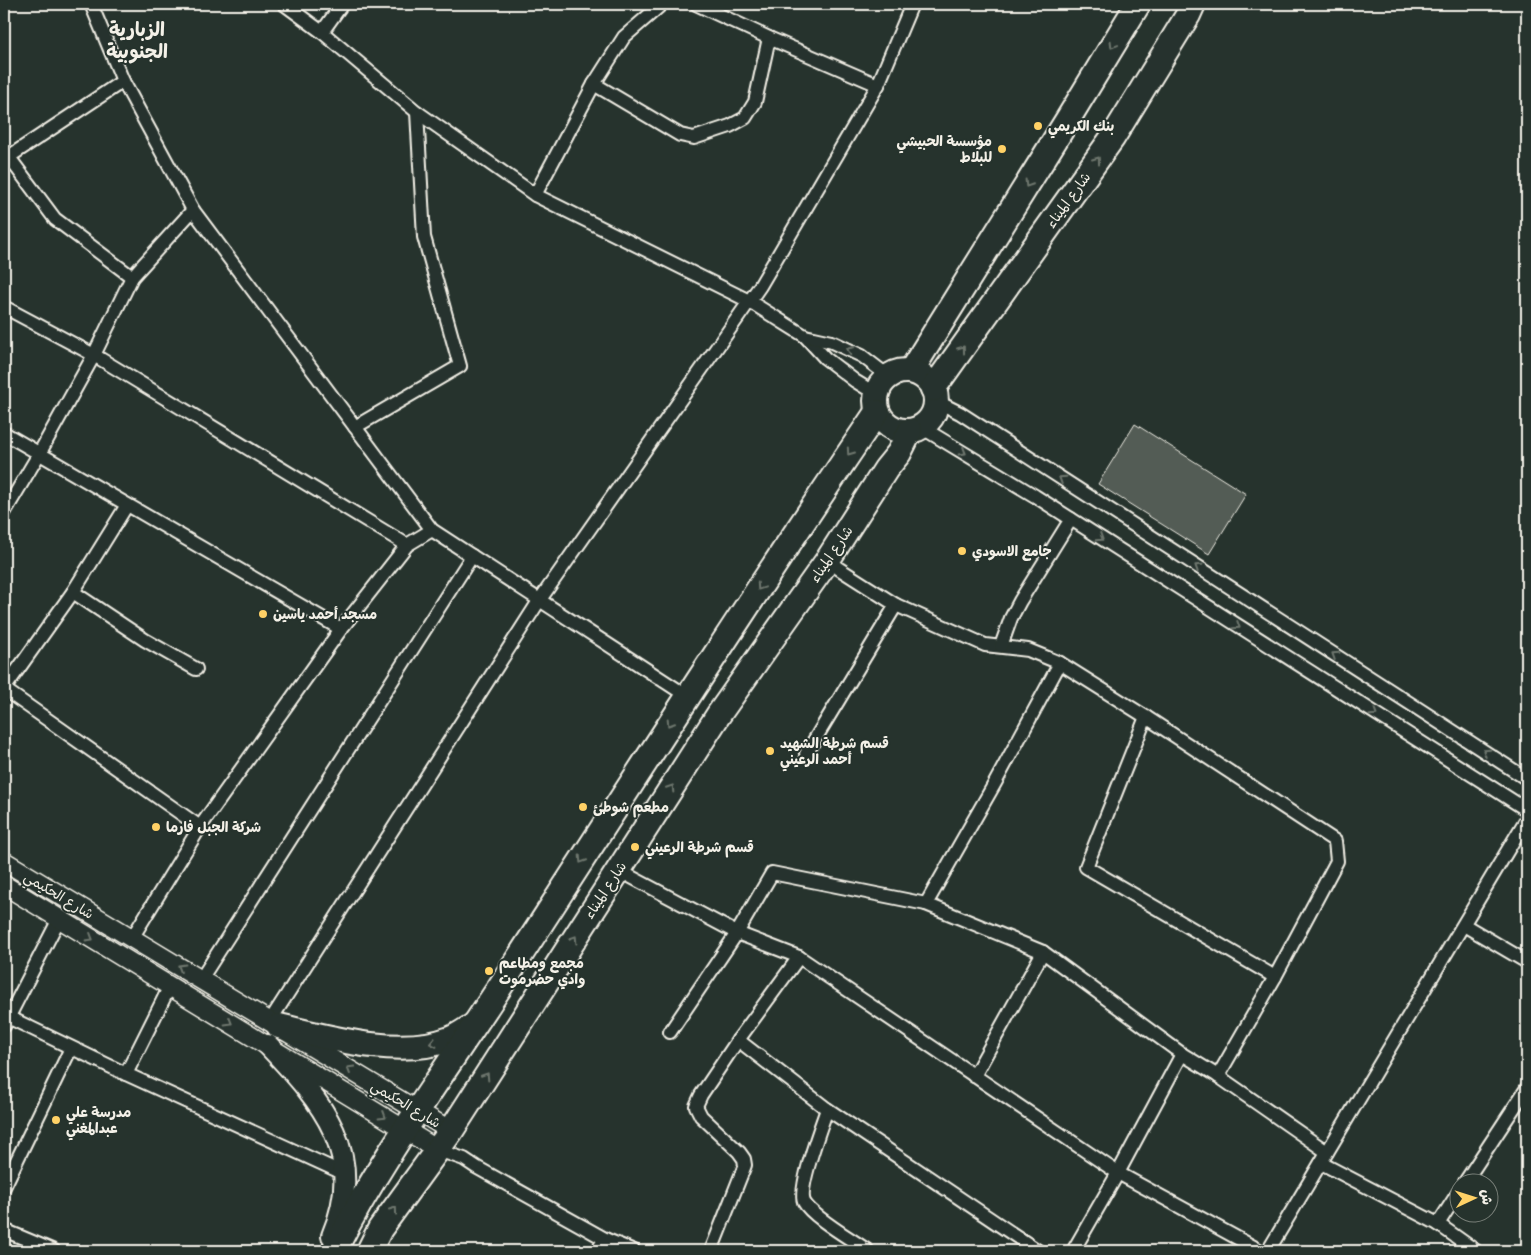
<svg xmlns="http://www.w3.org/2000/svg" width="1531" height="1255" font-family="Sriracha,'Playpen Sans Arabic',sans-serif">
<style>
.building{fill:#525c55;stroke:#f4f1e8}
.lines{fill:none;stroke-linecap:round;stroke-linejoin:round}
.street-casing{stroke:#f4f1e8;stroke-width:16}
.secondary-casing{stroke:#f4f1e8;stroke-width:21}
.primary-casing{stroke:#f4f1e8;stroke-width:24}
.highway-casing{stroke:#f4f1e8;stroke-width:28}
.street{stroke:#26332d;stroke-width:12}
.secondary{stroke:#26332d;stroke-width:18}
.primary{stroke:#26332d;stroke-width:20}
.highway{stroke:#26332d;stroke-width:24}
.oneway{stroke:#6e766e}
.poi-dot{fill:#ffd166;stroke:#26332d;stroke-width:2}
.labels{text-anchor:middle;stroke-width:4;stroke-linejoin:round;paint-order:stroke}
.poi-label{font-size:14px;font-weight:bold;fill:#f4f1e8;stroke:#26332d;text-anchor:start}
.street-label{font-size:14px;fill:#f4f1e8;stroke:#26332d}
.district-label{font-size:19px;font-weight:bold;fill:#f4f1e8;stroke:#26332d}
</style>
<rect width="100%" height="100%" fill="#26332d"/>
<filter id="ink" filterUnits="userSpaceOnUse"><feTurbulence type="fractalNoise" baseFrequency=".02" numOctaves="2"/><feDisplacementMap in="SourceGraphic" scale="10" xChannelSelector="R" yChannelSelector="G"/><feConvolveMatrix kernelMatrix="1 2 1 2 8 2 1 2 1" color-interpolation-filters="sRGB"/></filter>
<g filter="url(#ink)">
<path class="building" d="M1135,424L1246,494L1209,554L1098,484Z"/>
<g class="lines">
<g class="street-casing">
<g id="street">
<path d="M91,4L123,81L193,210L432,530L687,696"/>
<path d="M284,4L322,32L417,112L535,195L749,301L805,336L825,358L855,381L876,394"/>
<path d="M696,4L769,38L878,85"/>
<path d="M322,32L342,4"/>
<path d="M594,84L624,37L662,4"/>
<path d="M8,156L55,219L132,277"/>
<path d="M4,160L123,81"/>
<path d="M535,195L594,84L680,135L694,138L730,126L745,118L755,102L769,38"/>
<path d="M4,307L94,355L407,545"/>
<path d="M805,336L832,342L862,356L888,376"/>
<path d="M936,401L960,413L1527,779"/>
<path d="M355,427L460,366L424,237L417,112"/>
<path d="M921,427L1035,496L1527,810"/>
<path d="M4,433L341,629"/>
<path d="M4,513L39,454L94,355L132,277L193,210"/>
<path d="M73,592L145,640L196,669"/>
<path d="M896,605L985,645L1028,650L1060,663L1146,717L1335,841L1337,861L1275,977L1218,1076"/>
<path d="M1001,646L1011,618L1020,601L1071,519"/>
<path d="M4,689L200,827L132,938"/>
<path d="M4,689L73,592L127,505"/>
<path d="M1146,717L1086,867L1275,977"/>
<path d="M806,754L896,605L827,561"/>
<path d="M200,827L341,629L407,545L432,530"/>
<path d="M618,870L737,933L799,957L1118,1173L1261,1251"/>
<path d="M926,904L995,783L1060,663"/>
<path d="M1464,925L1527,962"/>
<path d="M201,979L472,556"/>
<path d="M170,986L126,1074L345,1174"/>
<path d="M4,1015L126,1074"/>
<path d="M270,1021L539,601L760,286L878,85L912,4"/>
<path d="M4,1026L59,919"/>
<path d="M670,1032L737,933L772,873L926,904L1043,952L1182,1054L1218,1076L1327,1152"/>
<path d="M738,1040L827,1109L1038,1251"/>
<path d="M974,1076L1043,952"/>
<path d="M827,1109C821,1126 798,1188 804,1202C812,1217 853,1240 868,1251"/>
<path d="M438,1150L464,1159L476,1167L605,1239L634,1251"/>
<path d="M1321,1163L1438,1224L1476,1251"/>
<path d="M1465,1182L1527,1088"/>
<path d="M4,1187L71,1048"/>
<path d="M1438,1224L1458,1193"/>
<path d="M4,1230L54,1251"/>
<path d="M597,1251L605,1239"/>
<path d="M711,1251L745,1165L744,1159L739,1152L701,1116L696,1106L701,1095L738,1040L799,957"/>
<path d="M1073,1251L1118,1173L1182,1054"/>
<path d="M1268,1251L1527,818"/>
</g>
</g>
<g class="secondary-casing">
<g id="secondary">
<path d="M4,861L451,1131"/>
<path d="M4,885L438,1150"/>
</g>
</g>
<g class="primary-casing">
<path id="primary" d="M268,1045C323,1103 367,1153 332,1236"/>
</g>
<g class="highway-casing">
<g id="highway">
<path d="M911,371L1068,119L1138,4"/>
<circle cx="906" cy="401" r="30"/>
<path d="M933,389L1113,137L1188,15L1193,4"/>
<path d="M279,1026C330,1038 399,1058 450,1039C458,1036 466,1030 474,1025"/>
<path d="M334,1251C385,1150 455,1058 516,962C635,778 754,593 877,412"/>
<path d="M369,1251L380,1229L451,1131L719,714L827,561L886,469L899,453L910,431"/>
</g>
</g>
<use href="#street" class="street"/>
<use href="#secondary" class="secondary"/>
<use href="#primary" class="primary"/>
<use href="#highway" class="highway"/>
</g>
<defs><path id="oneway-chevron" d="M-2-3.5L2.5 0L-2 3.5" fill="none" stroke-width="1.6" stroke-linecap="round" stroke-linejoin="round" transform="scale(1.25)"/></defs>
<g class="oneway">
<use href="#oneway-chevron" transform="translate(1113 45) rotate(121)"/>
<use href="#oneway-chevron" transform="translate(1097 160) rotate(-54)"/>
<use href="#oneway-chevron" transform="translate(1028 184) rotate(122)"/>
<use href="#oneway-chevron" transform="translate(962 349) rotate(-54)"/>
<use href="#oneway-chevron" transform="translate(850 350) rotate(-154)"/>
<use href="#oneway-chevron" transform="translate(850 452) rotate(125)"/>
<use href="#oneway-chevron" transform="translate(963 452) rotate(31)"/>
<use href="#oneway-chevron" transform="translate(1062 479) rotate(-147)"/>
<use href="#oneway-chevron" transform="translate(1100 538) rotate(33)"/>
<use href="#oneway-chevron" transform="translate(1198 567) rotate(-147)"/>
<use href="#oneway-chevron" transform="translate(760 587) rotate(124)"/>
<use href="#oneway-chevron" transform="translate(1237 626) rotate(33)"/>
<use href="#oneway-chevron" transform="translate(1335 655) rotate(-147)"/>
<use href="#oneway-chevron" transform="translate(1374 713) rotate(33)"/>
<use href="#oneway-chevron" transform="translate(670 723) rotate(123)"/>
<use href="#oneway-chevron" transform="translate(1486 752) rotate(-147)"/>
<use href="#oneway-chevron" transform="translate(671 788) rotate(-57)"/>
<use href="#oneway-chevron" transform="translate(582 860) rotate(123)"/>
<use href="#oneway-chevron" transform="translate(90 938) rotate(31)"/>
<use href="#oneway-chevron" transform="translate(574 939) rotate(-57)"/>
<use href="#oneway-chevron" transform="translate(181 967) rotate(-149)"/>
<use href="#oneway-chevron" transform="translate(229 1022) rotate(31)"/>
<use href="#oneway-chevron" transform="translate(433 1043) rotate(168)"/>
<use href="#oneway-chevron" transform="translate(350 1069) rotate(-149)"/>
<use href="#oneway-chevron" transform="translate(486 1076) rotate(-57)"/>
<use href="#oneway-chevron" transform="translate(383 1116) rotate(32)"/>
<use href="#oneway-chevron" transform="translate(394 1210) rotate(-54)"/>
</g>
</g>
<g class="poi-dot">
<circle cx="1038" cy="126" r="5"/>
<circle cx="1002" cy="149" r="5"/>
<circle cx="962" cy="551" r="5"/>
<circle cx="263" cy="614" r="5"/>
<circle cx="770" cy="751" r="5"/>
<circle cx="583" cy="807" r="5"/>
<circle cx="156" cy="827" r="5"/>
<circle cx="635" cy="847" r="5"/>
<circle cx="489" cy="971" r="5"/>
<circle cx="56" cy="1120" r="5"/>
</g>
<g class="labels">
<g class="poi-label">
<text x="1048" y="131">بنك الكريمي</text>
<text x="992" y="146" text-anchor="end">مؤسسة الحبيشي<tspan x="992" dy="16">للبلاط</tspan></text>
<text x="972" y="556">جامع الاسودي</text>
<text x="273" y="619">مسجد أحمد ياسين</text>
<text x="780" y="748">قسم شرطة الشهيد<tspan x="780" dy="16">أحمد الرعيني</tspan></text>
<text x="593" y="812">مطعم شوطئ</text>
<text x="166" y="832">شركة الجبل فارما</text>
<text x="645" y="852">قسم شرطة الرعيني</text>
<text x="499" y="968">مجمع ومطاعم<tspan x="499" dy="16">وادي حضرموت</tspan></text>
<text x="66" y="1117">مدرسة علي<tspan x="66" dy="16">عبدالمغني</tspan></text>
</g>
<g class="street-label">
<text transform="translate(1068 200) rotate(-54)" y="5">شارع الميناء</text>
<text transform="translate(831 554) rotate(-56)" y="5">شارع الميناء</text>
<text transform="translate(605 890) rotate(-57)" y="5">شارع الميناء</text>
<text transform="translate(59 895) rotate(31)" y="5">شارع الحكيمي</text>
<text transform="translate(406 1104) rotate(31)" y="5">شارع الحكيمي</text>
</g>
<g class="district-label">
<text x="137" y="36">الزبارية<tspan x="137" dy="22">الجنوبية</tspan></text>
</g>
</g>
<rect width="1531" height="1255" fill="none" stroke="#26332d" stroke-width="20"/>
<rect x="10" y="10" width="1511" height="1235" fill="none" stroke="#f4f1e8" stroke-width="2" filter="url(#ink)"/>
<g transform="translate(1474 1198) rotate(86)"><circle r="24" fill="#26332d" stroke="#787f78"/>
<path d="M0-4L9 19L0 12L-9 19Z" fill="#ffd166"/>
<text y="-8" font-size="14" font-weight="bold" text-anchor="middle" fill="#f4f1e8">ش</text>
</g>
</svg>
